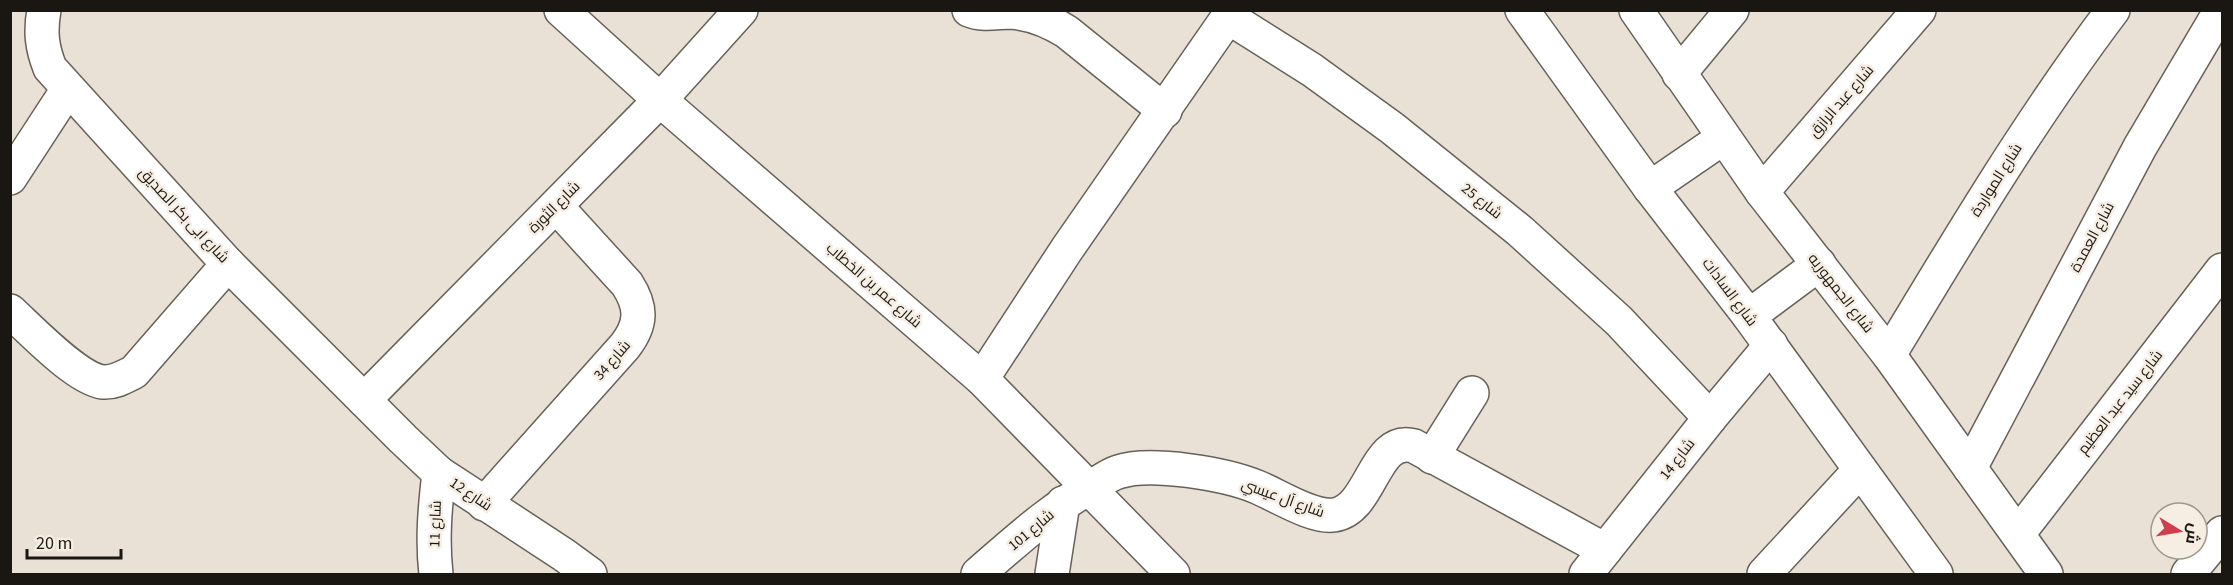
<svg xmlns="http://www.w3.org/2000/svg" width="2233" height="585" font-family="'Source Sans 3',Cairo,sans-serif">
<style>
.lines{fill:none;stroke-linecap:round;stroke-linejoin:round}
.street-casing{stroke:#676157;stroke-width:36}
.street{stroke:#fff;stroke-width:33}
.labels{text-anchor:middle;stroke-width:5;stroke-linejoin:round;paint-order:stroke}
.street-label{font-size:15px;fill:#1a1713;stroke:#f6eee3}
</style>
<rect width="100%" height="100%" fill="#e9e1d6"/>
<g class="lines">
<g class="street-casing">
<g id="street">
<path d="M44,10C40,32 42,48 50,68L228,264L403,439L439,473L564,555L590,574"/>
<path d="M561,10L660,100L982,379L1173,574"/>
<path d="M969,10C983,16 998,12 1012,12C1033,14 1050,21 1067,32L1165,111"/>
<path d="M1522,10L1650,188L1749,316L1936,574"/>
<path d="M1636,10L1762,192L1889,355L2046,574"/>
<path d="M1228,17L1312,70L1392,128L1520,231L1619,321L1710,418"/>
<path d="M1679,74L1732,10"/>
<path d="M10,178L68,89"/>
<path d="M1650,188L1723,138"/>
<path d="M1762,192L1919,10"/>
<path d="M10,311C31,330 77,379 103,382C114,383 124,377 134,372L228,264"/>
<path d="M1749,316L1819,264"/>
<path d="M1889,355C1960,237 2030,120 2113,10"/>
<path d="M982,379L1067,249L1233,10"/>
<path d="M364,400L660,100L741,10"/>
<path d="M1432,457L1472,393"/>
<path d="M1970,468L2140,147L2221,10"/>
<path d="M484,504L625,346C642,324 642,307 627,284L556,206"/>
<path d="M2018,534L2222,270"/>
<path d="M436,574C432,540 435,507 439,473"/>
<path d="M978,574C1016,541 1054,506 1098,483C1104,479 1111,474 1118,472C1150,461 1226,474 1257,487C1277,495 1312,518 1334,515C1373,509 1373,435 1414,446L1605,550"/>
<path d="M1052,574L1063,503"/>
<path d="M1586,574L1710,418L1771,345"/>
<path d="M1764,574L1860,470"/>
<path d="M2188,574L2222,533"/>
</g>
</g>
<use href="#street" class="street"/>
</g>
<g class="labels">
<g class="street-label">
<text transform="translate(1841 101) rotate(-49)" y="5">شارع عبد الرازق</text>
<text transform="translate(1996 180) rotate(-58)" y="5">شارع المواردة</text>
<text transform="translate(1482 201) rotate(39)" y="5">شارع 25</text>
<text transform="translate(554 207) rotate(-45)" y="5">شارع الثورة</text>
<text transform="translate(184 215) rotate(47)" y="5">شارع ابى بكر الصديق</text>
<text transform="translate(2092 237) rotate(-62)" y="5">شارع العمدة</text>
<text transform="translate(874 285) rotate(41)" y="5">شارع عمر بن الخطاب</text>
<text transform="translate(1730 292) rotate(53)" y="5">شارع السادات</text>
<text transform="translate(1841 293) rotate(52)" y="5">شارع الجمهوريه</text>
<text transform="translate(612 360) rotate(-49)" y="5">شارع 34</text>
<text transform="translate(2120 402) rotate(-52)" y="5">شارع سيد عبد العظيم</text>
<text transform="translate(1677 459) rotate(-52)" y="5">شارع 14</text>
<text transform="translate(471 494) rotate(34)" y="5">شارع 12</text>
<text transform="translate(1283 498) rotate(20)" y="5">شارع آل عيسي</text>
<text transform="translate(435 524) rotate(-88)" y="5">شارع 11</text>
<text transform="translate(1031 530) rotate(-40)" y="5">شارع 101</text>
</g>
</g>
<rect width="2233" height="585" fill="none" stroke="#1a1713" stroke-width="24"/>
<g transform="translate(2179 531) rotate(101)"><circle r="28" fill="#f6eee3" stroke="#9e9890" stroke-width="1.5"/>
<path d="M0-4.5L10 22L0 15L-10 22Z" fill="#ce3e4c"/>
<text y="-9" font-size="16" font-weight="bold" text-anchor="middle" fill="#1a1713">ش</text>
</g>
<path d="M27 549v9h94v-9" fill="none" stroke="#1a1713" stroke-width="3"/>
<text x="36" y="549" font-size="18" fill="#1a1713" stroke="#f6eee3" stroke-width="4.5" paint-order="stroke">20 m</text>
</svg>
